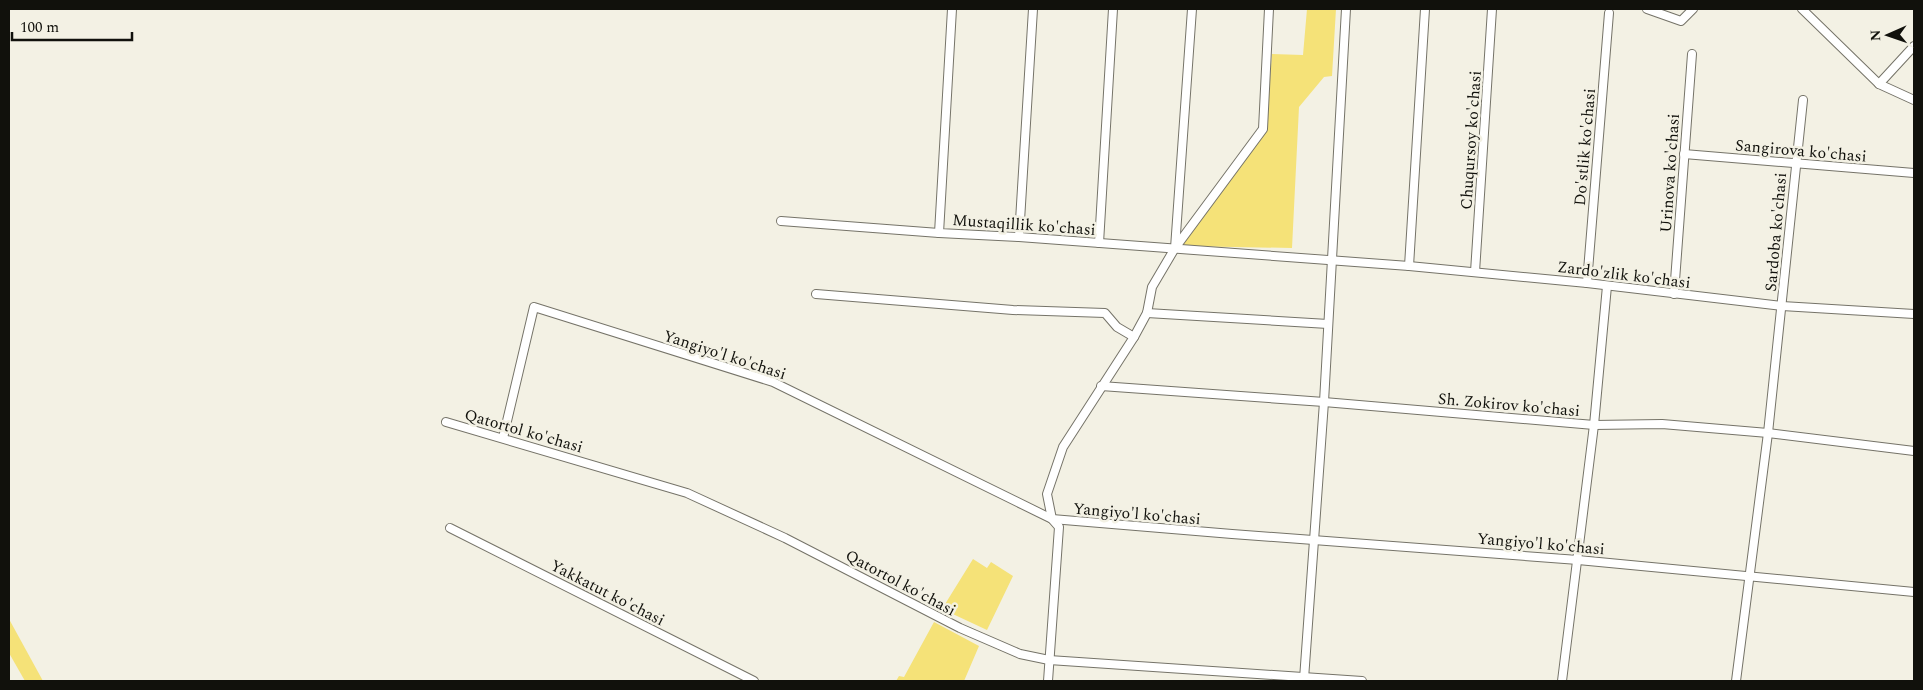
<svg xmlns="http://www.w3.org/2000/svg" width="1923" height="690" font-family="Spectral,serif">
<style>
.green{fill:#f5e278}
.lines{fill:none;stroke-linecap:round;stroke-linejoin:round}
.minor-casing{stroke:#757368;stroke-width:10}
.minor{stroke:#fff;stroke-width:8}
.labels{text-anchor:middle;stroke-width:5;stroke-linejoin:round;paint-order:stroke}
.street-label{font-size:16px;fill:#11110c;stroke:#f3f1e4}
</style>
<rect width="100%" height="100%" fill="#f3f1e4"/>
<g class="green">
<path d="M1307,9H1336L1332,76L1324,77L1299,107L1292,248L1182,246L1266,129L1272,54L1303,55Z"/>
<path d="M973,559L987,568L991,562L1013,576L987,630L942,609Z"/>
<path d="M9,619L43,681H25L9,653Z"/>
<path d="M934,622L979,646L964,681H896L899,676L904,677Z"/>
</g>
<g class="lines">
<g class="minor-casing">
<g id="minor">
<path d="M952,9L939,233L1019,237L1409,266L1587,283L1782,306L1914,314"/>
<path d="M1647,9L1681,21L1693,9"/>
<path d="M1802,9L1879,84L1914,100"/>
<path d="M1879,84L1914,46"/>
<path d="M1684,154L1914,173"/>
<path d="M781,221L939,233"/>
<path d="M1019,237L1033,9"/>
<path d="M1099,243L1113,9"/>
<path d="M1175,248L1192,9"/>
<path d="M1409,266L1425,9"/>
<path d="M1475,272L1492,9"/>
<path d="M1587,283L1609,13"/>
<path d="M816,294L1013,310L1105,313L1117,327L1134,337"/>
<path d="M1674,294L1692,54"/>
<path d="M1147,313L1328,324"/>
<path d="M1101,386L1324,402L1594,425L1662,424L1768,433L1914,451"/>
<path d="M446,422L687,493L785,538L960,628L1020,654L1049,660L1362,681"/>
<path d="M503,438L534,307L773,382L1052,519L1232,534L1578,560L1914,592"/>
<path d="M450,528L754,681"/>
<path d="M1304,679L1324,402L1346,9"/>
<path d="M1048,681L1059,527L1052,519L1047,494L1063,447L1134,337L1147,313L1152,287L1175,248L1263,129L1269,9"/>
<path d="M1562,681L1594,425L1607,286"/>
<path d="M1736,681L1768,433L1803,100"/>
</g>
</g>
<use href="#minor" class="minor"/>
</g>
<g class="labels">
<g class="street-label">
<text transform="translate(1470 140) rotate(-86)" y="6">Chuqursoy ko'chasi</text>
<text transform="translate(1584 147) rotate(-85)" y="6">Do'stlik ko'chasi</text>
<text transform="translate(1801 150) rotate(5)" y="6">Sangirova ko'chasi</text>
<text transform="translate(1669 173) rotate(-86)" y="6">Urinova ko'chasi</text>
<text transform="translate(1024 224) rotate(4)" y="6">Mustaqillik ko'chasi</text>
<text transform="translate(1775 232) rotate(-85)" y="6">Sardoba ko'chasi</text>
<text transform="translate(1624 274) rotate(7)" y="6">Zardo'zlik ko'chasi</text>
<text transform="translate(725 354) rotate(18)" y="6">Yangiyo'l ko'chasi</text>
<text transform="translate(1509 404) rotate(5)" y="6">Sh. Zokirov ko'chasi</text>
<text transform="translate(524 430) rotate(16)" y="6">Qatortol ko'chasi</text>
<text transform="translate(1137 513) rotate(5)" y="6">Yangiyo'l ko'chasi</text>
<text transform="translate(1541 543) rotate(5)" y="6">Yangiyo'l ko'chasi</text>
<text transform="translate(901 582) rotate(28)" y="6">Qatortol ko'chasi</text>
<text transform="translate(608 592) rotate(27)" y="6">Yakkatut ko'chasi</text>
</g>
</g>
<rect width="1923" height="690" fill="none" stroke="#11110c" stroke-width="20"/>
<g transform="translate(1888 35) rotate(268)" stroke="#f3f1e4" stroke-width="4" paint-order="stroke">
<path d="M0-4L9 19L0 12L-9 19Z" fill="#11110c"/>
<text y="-8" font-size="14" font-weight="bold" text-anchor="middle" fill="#11110c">N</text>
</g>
<path d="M12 32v8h120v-8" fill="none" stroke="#11110c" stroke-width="2.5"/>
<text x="20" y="32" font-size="15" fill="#11110c" stroke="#f3f1e4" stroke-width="4" paint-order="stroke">100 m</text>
</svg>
